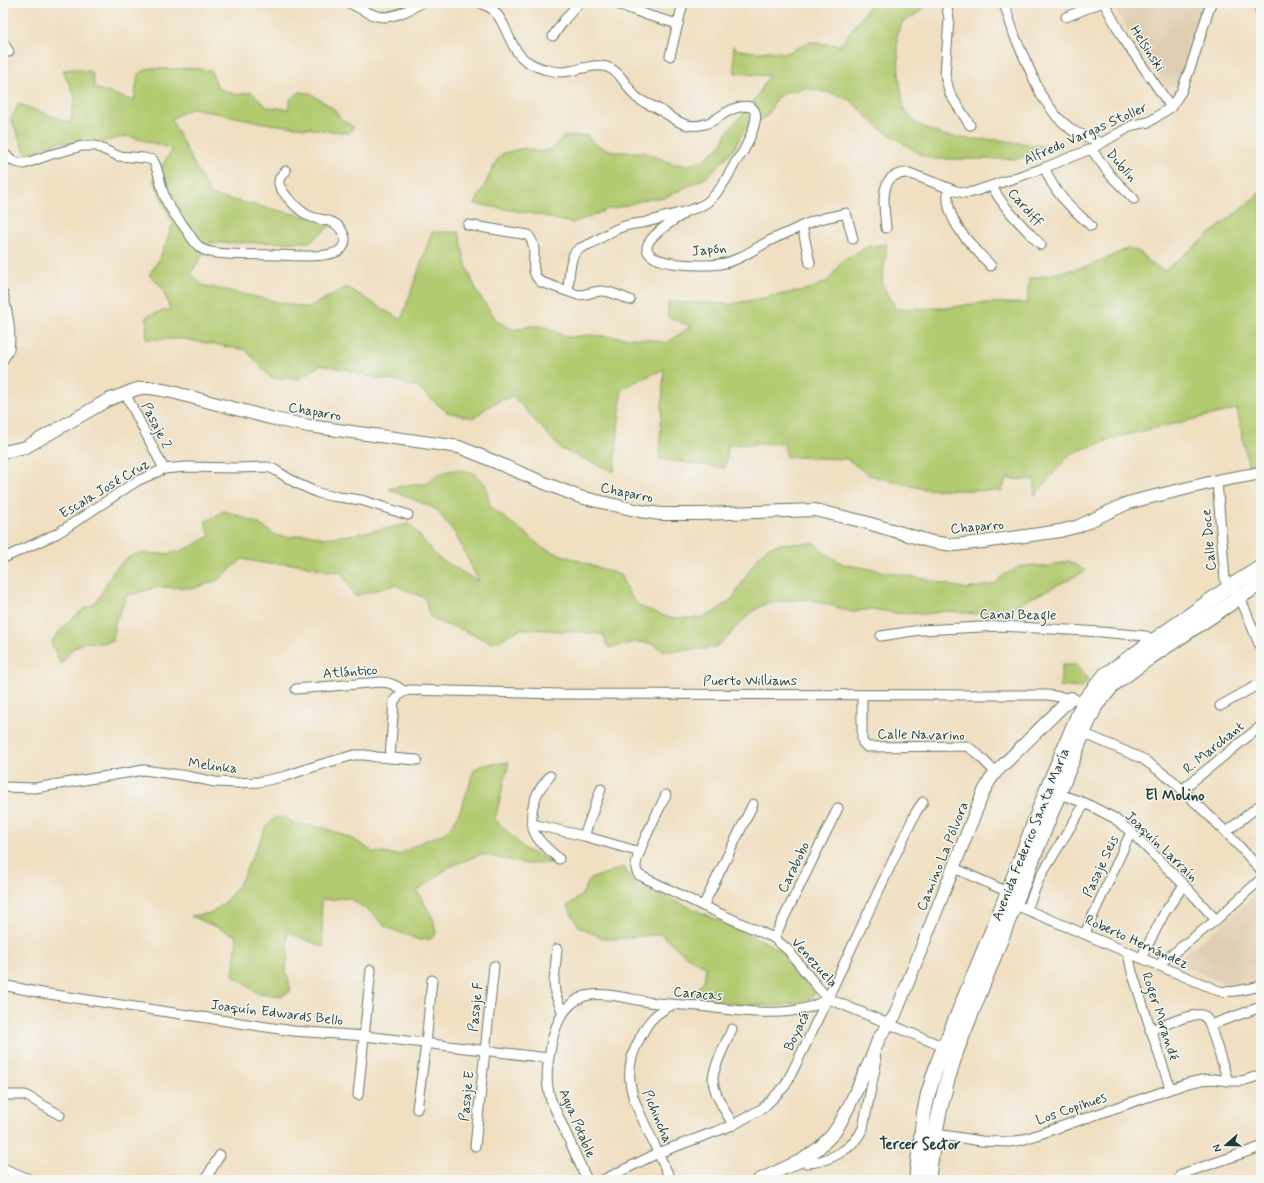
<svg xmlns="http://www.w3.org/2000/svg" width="1264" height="1183" font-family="Mynerve,sans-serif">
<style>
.built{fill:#e0ceb2}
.green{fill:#b2ca6f;stroke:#688452}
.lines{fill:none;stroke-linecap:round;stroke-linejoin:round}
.street-casing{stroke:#687665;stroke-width:11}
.secondary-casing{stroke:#687665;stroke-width:14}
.primary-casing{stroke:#687665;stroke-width:16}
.street{stroke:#fff;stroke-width:9}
.secondary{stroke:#fff;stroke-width:12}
.primary{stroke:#fff;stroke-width:14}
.labels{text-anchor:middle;stroke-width:3;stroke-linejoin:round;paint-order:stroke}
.street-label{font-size:14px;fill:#1f3d34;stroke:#f6f6f2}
.neighbourhood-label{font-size:15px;font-weight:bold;fill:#1f3d34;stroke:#f6f6f2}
</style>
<rect width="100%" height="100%" fill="#f6f6f2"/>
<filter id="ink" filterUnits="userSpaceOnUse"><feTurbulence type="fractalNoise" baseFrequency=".025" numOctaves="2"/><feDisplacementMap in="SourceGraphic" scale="8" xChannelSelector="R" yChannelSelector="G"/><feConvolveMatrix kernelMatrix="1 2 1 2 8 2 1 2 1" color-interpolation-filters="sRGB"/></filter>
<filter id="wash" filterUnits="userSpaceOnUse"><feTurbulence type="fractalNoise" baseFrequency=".012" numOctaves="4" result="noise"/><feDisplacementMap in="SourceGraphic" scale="16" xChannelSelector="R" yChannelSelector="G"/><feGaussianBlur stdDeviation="0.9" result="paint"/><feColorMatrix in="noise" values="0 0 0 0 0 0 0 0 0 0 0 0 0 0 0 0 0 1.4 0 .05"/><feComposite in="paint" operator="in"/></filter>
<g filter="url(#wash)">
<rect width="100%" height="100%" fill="#f0dfc1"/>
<g class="built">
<path d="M1114,3H1204L1177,87L1164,86L1116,10Z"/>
<path d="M1261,889V979L1237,985H1228L1173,962L1219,927Z"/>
</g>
<g class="green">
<path d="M871,3H927C921,13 913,17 903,21L897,34L899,76L904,110L915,123L942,135L969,139L1000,140L1057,148L1016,159H935L922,155L879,128L850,100L830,93L805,88L787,92L776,98L768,115L743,132L734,149L707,177L664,198L647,199L620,207L609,209L572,223L558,220L540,215L475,204L498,158L504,153L524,148L540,152L549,150L563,137L587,135L592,142L603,148L618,152H644L674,164L689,165L703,160L720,147L729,129L751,106L769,76L735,73L733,46L739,50L755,52L770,51L787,53L810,42L825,44L841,45Z"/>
<path d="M150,68L166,69L194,68L211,71L218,88L237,95L251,92L267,107L288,109L291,98L300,92L310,93L334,109L341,119L354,127L349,133L269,124L192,108L171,119L210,195L334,223L309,242L210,243L191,273L202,285L307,308L347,287L401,320L432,232H459L466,265L477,292L498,322L514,330L530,326H542L568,337L590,335L647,339L667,343L691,326L668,317V302L731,304L809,289L828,281L842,261L869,246L887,244L882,285L896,309L947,308L978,303H1027L1029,279L1089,266L1129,248L1140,252L1149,262L1164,271L1242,208L1261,192V462L1248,465L1237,409L1117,437L1070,454L1035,495V480L1006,479L1002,491L924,489L869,475L847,459L787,457L784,443L728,445L725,468L659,459L664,369L622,388L614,472L561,449L513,396L494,403L473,418L447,412L417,387L397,381L375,378L348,370L320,365L299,379L271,378L246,350L183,339H146L147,316L170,309L162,287L149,275L160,258L173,224L153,179L173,149L128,136L102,142L82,145L58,142L26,154L11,119L19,104L70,123L75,98L63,70L75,69L92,72L95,88L134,101L138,74Z"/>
<path d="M458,470L472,472L486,485L490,507L529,536L542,548L620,575L630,595L639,606L670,618H699L713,613L733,598L744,579L759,556L767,548L779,544L815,543L826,554L843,564L925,579L967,589L994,584L1004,575L1019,567L1033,565L1046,567L1069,561L1086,571L1013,607L976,614L946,611L926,614L897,613L872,609L852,612L810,599L783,601L763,605L752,612L734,629L729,636L717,646L705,649L665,651L653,644L637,642L608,648L603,634L533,629H521L508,635L501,640L490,642L460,629L441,623L429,616L425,598L395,585L355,596L341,572L328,571L299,564L262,563L242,559L218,580L195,588L158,587L127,596L115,623L113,641L100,643L84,642L71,650L61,664L51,643C59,631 68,621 80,612C85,608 92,606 96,602C108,586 112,563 134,555C145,552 159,555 171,553C185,551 198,543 210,536L205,522L224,511L237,515L259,524L275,535L289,537L308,534L324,538L355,534L410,524L437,557L479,582L456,535L436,509L389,489L411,484H426C438,473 442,471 458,470Z"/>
<path d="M1062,665H1077L1089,680L1080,688L1060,686Z"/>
<path d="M509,762L495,819L526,850L555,863L526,864L481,854L449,867L417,891L433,918L436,934L431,939L419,940L386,927L372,913L349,898L321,900L323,947L287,932L288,954L286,970L291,991L282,996L257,993L233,975L237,936L191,916L212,913L226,901L239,885L267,825L275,818H285L297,824L325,828L341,834L356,841L373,852L399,855L423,841L443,834L453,824L461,808L469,787L472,775L475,769L482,765Z"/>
<path d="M624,867L633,884L687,906L771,945L780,951L815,993L810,999L802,1003L775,1006L687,1001L704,980L706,967L685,955L661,934L615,939H604L579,927L567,906L581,896L590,879Z"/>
</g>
</g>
<g filter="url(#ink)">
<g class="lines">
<g class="street-casing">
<g id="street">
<path d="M349,3C358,7 367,13 377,16C391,20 409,10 421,3"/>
<path d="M481,3C484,5 488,6 492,9C508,22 508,50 528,62C539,69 558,74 570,71C582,69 595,63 607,67C621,72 626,86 635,96C642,103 652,105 660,110C668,114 675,121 684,124C690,126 699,126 705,124C716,121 725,111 736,108C770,98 751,136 744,150C742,154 739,157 737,160C728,175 720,193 706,203C694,211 681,212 668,216C662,217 656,220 650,221C641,224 631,223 622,227C611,230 602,238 592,243C586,246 577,248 574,254C569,263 569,281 568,291"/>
<path d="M615,3L650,16L678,24"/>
<path d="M946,3L949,19L945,75L950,94L970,125"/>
<path d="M1004,3L1015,37L1041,95L1057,117L1073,131L1102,143"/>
<path d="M1104,3L1123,38L1171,107"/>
<path d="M1259,3L1261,14"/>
<path d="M1066,17L1100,3"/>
<path d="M553,36L565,19L579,3"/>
<path d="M3,42L9,52"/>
<path d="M670,56L683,3"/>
<path d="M1091,149L1111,176L1134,199"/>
<path d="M3,153L15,162L24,164L49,155L82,146H96L118,156L144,158L153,160C159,171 160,183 164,195C167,206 176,216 183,225C189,233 194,244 202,249C215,257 263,254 280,255C294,256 331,258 340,250C344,247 345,243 345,239C345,236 343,234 342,231C334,217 319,222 307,215C299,210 282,194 279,184C278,178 282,174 286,171"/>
<path d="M1045,168C1054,194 1071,207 1091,226"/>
<path d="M992,186C1004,209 1023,226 1041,245"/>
<path d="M948,188C948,194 947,200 949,207C954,230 976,249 991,266"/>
<path d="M682,215C674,220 647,237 647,248C648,267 707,266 720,264C740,261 756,247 775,238C788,233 801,226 814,221C824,217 836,216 846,213L853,239"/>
<path d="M468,225L528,235C542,251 525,269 541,282L578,295C586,295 592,292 600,291C610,290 621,297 630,300"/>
<path d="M802,226L810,263"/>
<path d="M886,228C885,215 880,188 891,178C896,174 903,173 909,173L956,191L965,193L973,192L1041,169L1091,149L1133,125L1149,122L1171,107L1181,92L1191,66L1211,3"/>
<path d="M3,294C7,311 12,331 9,349C8,353 5,356 3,360"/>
<path d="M125,393L164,469"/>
<path d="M1217,481L1225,579L1228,588L1240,597L1261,649"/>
<path d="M3,557H6L58,533L137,481L164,469L186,467L237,468L268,467L275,470L296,483L318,493L331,496L361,500L408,515"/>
<path d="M881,636L920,630L1002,626L1101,632L1146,636L1153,640"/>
<path d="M296,689L381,682C390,682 396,685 404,691"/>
<path d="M862,695V739L863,743L867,747L966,746C978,751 985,764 996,772"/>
<path d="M1220,706L1261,683"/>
<path d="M1083,733L1143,759L1172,780L1226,832L1261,870"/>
<path d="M390,758L394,701C399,695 402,691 410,690L560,694L1047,695L1075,699"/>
<path d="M550,776C545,782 538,790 536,797C531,809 529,826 537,837C542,845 552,852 559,859"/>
<path d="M3,787L35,788L144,770L187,776L215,782L237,783L259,782L286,776L319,765L354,755H365L377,757L417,760"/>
<path d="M1183,789L1261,726"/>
<path d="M1059,794L1085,803L1114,818L1131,832L1184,885L1216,920"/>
<path d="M666,795C659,810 635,854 636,867C636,871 637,873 639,875L703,906L774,938L788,950L811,979L827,998L949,1049"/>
<path d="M532,824L584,836L640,852"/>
<path d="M1226,832L1261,804"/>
<path d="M584,836L601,789"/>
<path d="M954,868L1008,892"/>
<path d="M1011,903L1219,991C1234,993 1247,989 1261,986"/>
<path d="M703,906L753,804"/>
<path d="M1027,909L1039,879L1085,803"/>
<path d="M1085,933L1131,832"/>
<path d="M774,938L838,808"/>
<path d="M557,949L554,982L555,993L563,1014"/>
<path d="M1129,953V958L1132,972L1170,1088"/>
<path d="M1141,958L1165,912L1184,885"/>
<path d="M1158,965L1216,920L1261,879"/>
<path d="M3,985L42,993L293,1031L365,1036L548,1058"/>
<path d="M1210,1025L1261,1007"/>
<path d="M732,1029C727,1041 713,1067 713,1079C713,1093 726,1112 733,1125"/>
<path d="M1150,1030C1159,1027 1195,1012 1202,1015C1207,1017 1208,1021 1210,1025L1228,1081"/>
<path d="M3,1095H25L60,1115"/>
<path d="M358,1095L371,970"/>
<path d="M417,1109L426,1044L432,980"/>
<path d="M930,1133L981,1141L1009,1142L1022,1140L1188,1083L1202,1080L1214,1079L1228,1081H1242L1261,1075"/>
<path d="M475,1146L494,966"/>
<path d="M802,1160L806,1163C829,1162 854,1149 863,1128L876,1064L875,1050"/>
<path d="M3,1168L31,1180"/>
<path d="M205,1180L220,1155"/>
<path d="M587,1180L551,1100C544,1080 548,1061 552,1041C556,1023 565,1003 585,996C602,991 630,999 648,1002C665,1004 682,1005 699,1006C735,1010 795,1021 826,999"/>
<path d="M603,1180L658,1153L733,1125L763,1108L785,1086L803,1050L916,812L923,802"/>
<path d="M671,1180C663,1164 656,1148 649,1133C633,1099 620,1076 639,1040C643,1032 647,1023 654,1017C659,1012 666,1008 672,1005"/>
<path d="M1180,1180V1176L1182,1174L1261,1147"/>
</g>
</g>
<g class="secondary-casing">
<g id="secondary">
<path d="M3,452L26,447L108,400L134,390L141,388H151L168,391L274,419L309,426L459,447L479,455L542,482L580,497L640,511L661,514H701L815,510L861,521L932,542L954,545L983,542L1060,531L1079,526L1128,503L1143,499L1217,481L1261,473"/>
<path d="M759,1180L802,1160L819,1148L832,1135L839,1125L849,1106L871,1059L879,1038L895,1015L983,793L990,780L996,772L1071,698"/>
</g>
</g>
<g class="primary-casing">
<g id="primary">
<path d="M916,1180L924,1113L928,1094L938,1062L1008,892L1047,789L1084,701L1105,675L1228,588L1261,567"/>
<path d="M928,1180C933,1136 942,1094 956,1052L1083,733L1096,705L1115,683L1149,658L1261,583"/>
</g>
</g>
<use href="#street" class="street"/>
<use href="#secondary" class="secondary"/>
<use href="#primary" class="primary"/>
</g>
</g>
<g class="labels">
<g class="street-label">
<text transform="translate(1148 48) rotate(57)" y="5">Helsinski</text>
<text transform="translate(1085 133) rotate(-24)" y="5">Alfredo Vargas Stoller</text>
<text transform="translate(1122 165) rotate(49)" y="5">Dublín</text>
<text transform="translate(1026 207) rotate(49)" y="5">Cardiff</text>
<text transform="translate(709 249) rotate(-6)" y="5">Japón</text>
<text transform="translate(315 411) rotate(10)" y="5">Chaparro</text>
<text transform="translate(157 425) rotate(63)" y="5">Pasaje 2</text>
<text transform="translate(104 488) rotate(-31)" y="5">Escala José Cruz</text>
<text transform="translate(627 492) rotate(12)" y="5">Chaparro</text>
<text transform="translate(977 526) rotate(-5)" y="5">Chaparro</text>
<text transform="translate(1208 540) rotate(-95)" y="5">Calle Doce</text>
<text transform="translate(1018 614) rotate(1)" y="5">Canal Beagle</text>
<text transform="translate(350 671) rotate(-4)" y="5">Atlántico</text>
<text x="750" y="685">Puerto Williams</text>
<text transform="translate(921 734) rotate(1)" y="5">Calle Navarino</text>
<text transform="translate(1213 747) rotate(-39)" y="5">R. Marchant</text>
<text transform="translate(213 765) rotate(7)" y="5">Melinka</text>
<text transform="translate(1030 834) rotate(-68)" y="5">Avenida Federico Santa María</text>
<text transform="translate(1162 846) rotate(44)" y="5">Joaquín Larraín</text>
<text transform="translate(942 856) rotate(-68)" y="5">Camino La Pólvora</text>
<text transform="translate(1100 866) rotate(-65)" y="5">Pasaje Seis</text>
<text transform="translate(793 867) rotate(-64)" y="5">Carabobo</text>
<text transform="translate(1137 941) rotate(24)" y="5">Roberto Hernández</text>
<text transform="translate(815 962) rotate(48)" y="5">Venezuela</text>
<text transform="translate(698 993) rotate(5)" y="5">Caracas</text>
<text transform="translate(475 1007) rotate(-84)" y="5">Pasaje F</text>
<text transform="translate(277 1012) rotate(7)" y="5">Joaquín Edwards Bello</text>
<text transform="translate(1161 1016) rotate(72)" y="5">Roger Morandé</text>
<text transform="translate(796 1031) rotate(-65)" y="5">Boyacá</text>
<text transform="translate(466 1096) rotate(-84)" y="5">Pasaje E</text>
<text transform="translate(1071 1108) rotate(-19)" y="5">Los Copihues</text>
<text transform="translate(658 1116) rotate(67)" y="5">Pichincha</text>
<text transform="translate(578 1123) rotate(67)" y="5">Agua Potable</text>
</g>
<g class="neighbourhood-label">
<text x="1175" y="800">El Molino</text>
<text x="920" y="1149">Tercer Sector</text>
</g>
</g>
<rect width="1264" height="1183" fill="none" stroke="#f6f6f2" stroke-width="16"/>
<g transform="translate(1226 1145) rotate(250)" stroke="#f6f6f2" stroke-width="3" paint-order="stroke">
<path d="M0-3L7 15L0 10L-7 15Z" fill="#1f3d34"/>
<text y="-6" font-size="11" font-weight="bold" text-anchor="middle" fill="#1f3d34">N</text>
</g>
</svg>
